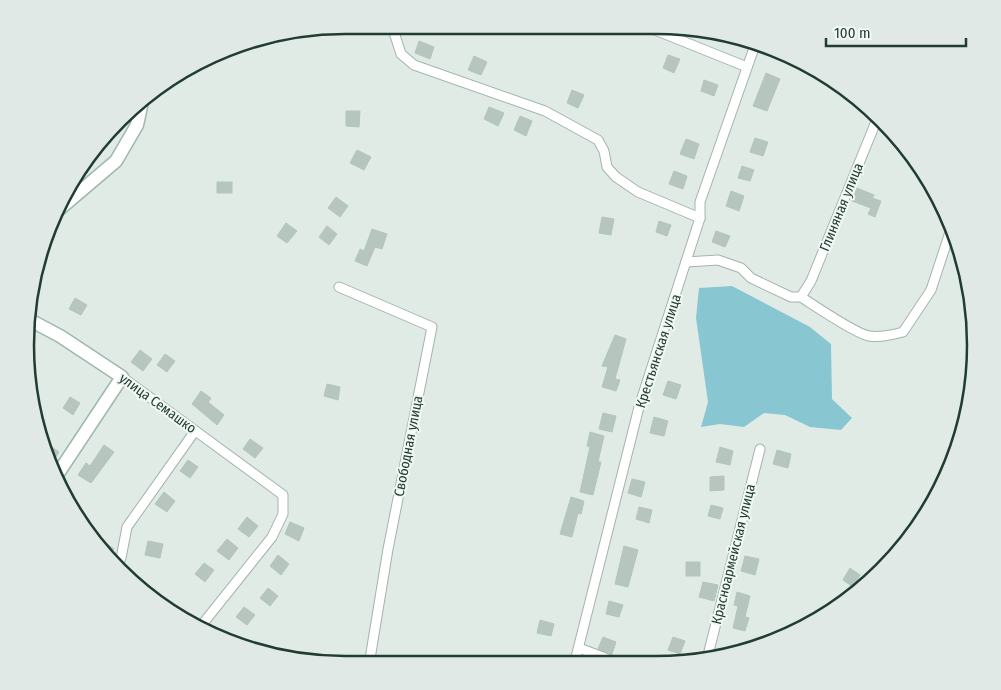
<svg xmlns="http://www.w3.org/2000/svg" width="1001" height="690" font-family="'Fira Sans Condensed',sans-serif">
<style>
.water{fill:#88c7d1}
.building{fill:#b6c6bf;stroke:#b3c5bd}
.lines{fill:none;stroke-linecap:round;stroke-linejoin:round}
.street-casing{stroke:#a4b3ad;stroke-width:11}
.secondary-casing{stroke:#9fb7ae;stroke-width:15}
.street{stroke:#fff;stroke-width:9}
.secondary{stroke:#fff;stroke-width:12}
.labels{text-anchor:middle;stroke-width:4;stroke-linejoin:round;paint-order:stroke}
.street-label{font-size:14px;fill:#213c34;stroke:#f1f8f4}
.rim{fill:none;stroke:#213c34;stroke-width:2.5}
</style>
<rect width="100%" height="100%" fill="#e1ebe6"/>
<path class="water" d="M732,286L810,327L831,344L832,399L852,418L841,430L810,427L785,415L764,413L744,427L720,424L701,427L708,402L696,318L699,288Z"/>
<g class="building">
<path d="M419,41L434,47L430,59L415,53Z"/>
<path d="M668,55L680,59L674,73L663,68Z"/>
<path d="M474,56L487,62L481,75L468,70Z"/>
<path d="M766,73L780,79L767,111L753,106Z"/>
<path d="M704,80L718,85L714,96L701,91Z"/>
<path d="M572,90L584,95L578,108L567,103Z"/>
<path d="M489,107L504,113L498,126L484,119Z"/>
<path d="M346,111H360L359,127L346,126Z"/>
<path d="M520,116L532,121L526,136L514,130Z"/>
<path d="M755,138L768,142L763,156L750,152Z"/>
<path d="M686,139L699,144L694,159L680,154Z"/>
<path d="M357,150L371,157L364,170L350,163Z"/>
<path d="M742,166L754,170L750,181L738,178Z"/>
<path d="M674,171L687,176L683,189L669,184Z"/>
<rect x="217" y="182" width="15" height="11"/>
<path d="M857,188L874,195L872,198L881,201L875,217L868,214L871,208L852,201Z"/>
<path d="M731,191L744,196L739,211L726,206Z"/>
<path d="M336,197L348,206L340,217L328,208Z"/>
<path d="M602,217L614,219L611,235L599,233Z"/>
<path d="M659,221L671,225L667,236L656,232Z"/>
<path d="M286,223L297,231L287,243L277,236Z"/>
<path d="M327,226L337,234L329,245L319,237Z"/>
<path d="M372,229L387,234L382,249L375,247L367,266L355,261L360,249L364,251Z"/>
<path d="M716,231L730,236L725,247L712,242Z"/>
<path d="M75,298L87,305L81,315L69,309Z"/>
<path d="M615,335L626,339L615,379L620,380L616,391L602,387L608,367L602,366Z"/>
<path d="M140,350L152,359L143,371L131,362Z"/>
<path d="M165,354L175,361L167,372L157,365Z"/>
<path d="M668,381L681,385L676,399L663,395Z"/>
<path d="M327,384L340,387L338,400L324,396Z"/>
<path d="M201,391L211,398L208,402L224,415L217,425L192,404Z"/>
<path d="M70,397L80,403L73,415L63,408Z"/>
<path d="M603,413L616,416L612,432L599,429Z"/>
<path d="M654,417L668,421L664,436L650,433Z"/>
<path d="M590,432L604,436L598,462H601L593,495L580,492L590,447L587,446Z"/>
<path d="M250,439L263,448L255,458L243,449Z"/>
<path d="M43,441L59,452L51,465L44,446Z"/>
<path d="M104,445L114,452L91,483L78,475L86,463L90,466Z"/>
<path d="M720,447L733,451L730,465L716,462Z"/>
<path d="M777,450L791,454L788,468L773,464Z"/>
<path d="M188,460L198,467L190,478L180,471Z"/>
<path d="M724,476V490L710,491V477Z"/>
<path d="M632,479L645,482L641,497L628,493Z"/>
<path d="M164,492L175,501L167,512L155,504Z"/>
<path d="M571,497L584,501L581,514L578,513L572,537L560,534Z"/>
<path d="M711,505L723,508L720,519L708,516Z"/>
<path d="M639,507L652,510L649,523L636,519Z"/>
<path d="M247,517L258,526L249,537L238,529Z"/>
<path d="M290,522L304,528L299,541L285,534Z"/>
<path d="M94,534L114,549L108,557L93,535Z"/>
<path d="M227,539L238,548L229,560L217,551Z"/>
<path d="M148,541L163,544L160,558L145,555Z"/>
<path d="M624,546L638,550L628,587L615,584Z"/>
<path d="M278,555L289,564L281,575L270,566Z"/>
<path d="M745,556L759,559L755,575L741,571Z"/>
<rect x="686" y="562" width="14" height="14"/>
<path d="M204,563L214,570L205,582L195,574Z"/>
<path d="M850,568L860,575L853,587L843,580Z"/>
<path d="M703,582L718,585L714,601L699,597Z"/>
<path d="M268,588L278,596L270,606L260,598Z"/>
<path d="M737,592L750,596L745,617L749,618L745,631L733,628L738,606L734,605Z"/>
<path d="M609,601L623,605L619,617L606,614Z"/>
<path d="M244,607L255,615L247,625L236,617Z"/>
<path d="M540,620L554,624L551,636L537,633Z"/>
<path d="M603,637L616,642L612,654L598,649Z"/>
<path d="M673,637L685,641L680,654L668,650Z"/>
</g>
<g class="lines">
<g class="street-casing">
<g id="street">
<path d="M392,26L401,54L414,65L545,111L598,140L604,151L607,167L616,177L638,192L700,218"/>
<path d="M655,30L747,67"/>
<path d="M686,262L718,260L741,268L751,278L791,297H801C815,306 856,334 869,336C880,338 892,335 903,332L931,290L952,226"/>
<path d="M339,287L432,327L388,549L369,665"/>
<path d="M801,297L811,281L875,124L880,117"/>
<path d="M122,377L283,495V514L272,537L201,626"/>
<path d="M116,568L121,558L127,527L195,431"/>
<path d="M579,648L613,661"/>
<path d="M707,659L760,449"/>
<path d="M575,661L639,407L700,218V202L755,45"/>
</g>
</g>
<g class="secondary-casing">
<g id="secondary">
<path d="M56,212L116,161L137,125L142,102"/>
<path d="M28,319L60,336L122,377L55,478"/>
</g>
</g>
<use href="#street" class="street"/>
<use href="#secondary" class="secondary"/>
</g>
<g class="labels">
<g class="street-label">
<text transform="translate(841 207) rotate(-68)" y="5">Глиняная улица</text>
<text transform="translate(658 351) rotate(-72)" y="5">Крестьянская улица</text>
<text transform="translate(158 403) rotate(36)" y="5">улица Семашко</text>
<text transform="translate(408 446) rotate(-79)" y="5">Свободная улица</text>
<text transform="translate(733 554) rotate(-76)" y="5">Красноармейская улица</text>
</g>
</g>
<path d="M0 0H1001V690H0ZM345 34H656A311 311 0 0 1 967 345V345A311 311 0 0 1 656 656H345A311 311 0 0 1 34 345V345A311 311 0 0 1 345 34Z" fill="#e0e9e5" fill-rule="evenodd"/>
<path class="rim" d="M345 34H656A311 311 0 0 1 967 345V345A311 311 0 0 1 656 656H345A311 311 0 0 1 34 345V345A311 311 0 0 1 345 34Z"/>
<path d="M826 38v8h140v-8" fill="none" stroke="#213c34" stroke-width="2.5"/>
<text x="834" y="38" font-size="15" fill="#213c34" stroke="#f1f8f4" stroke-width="4" paint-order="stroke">100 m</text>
</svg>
